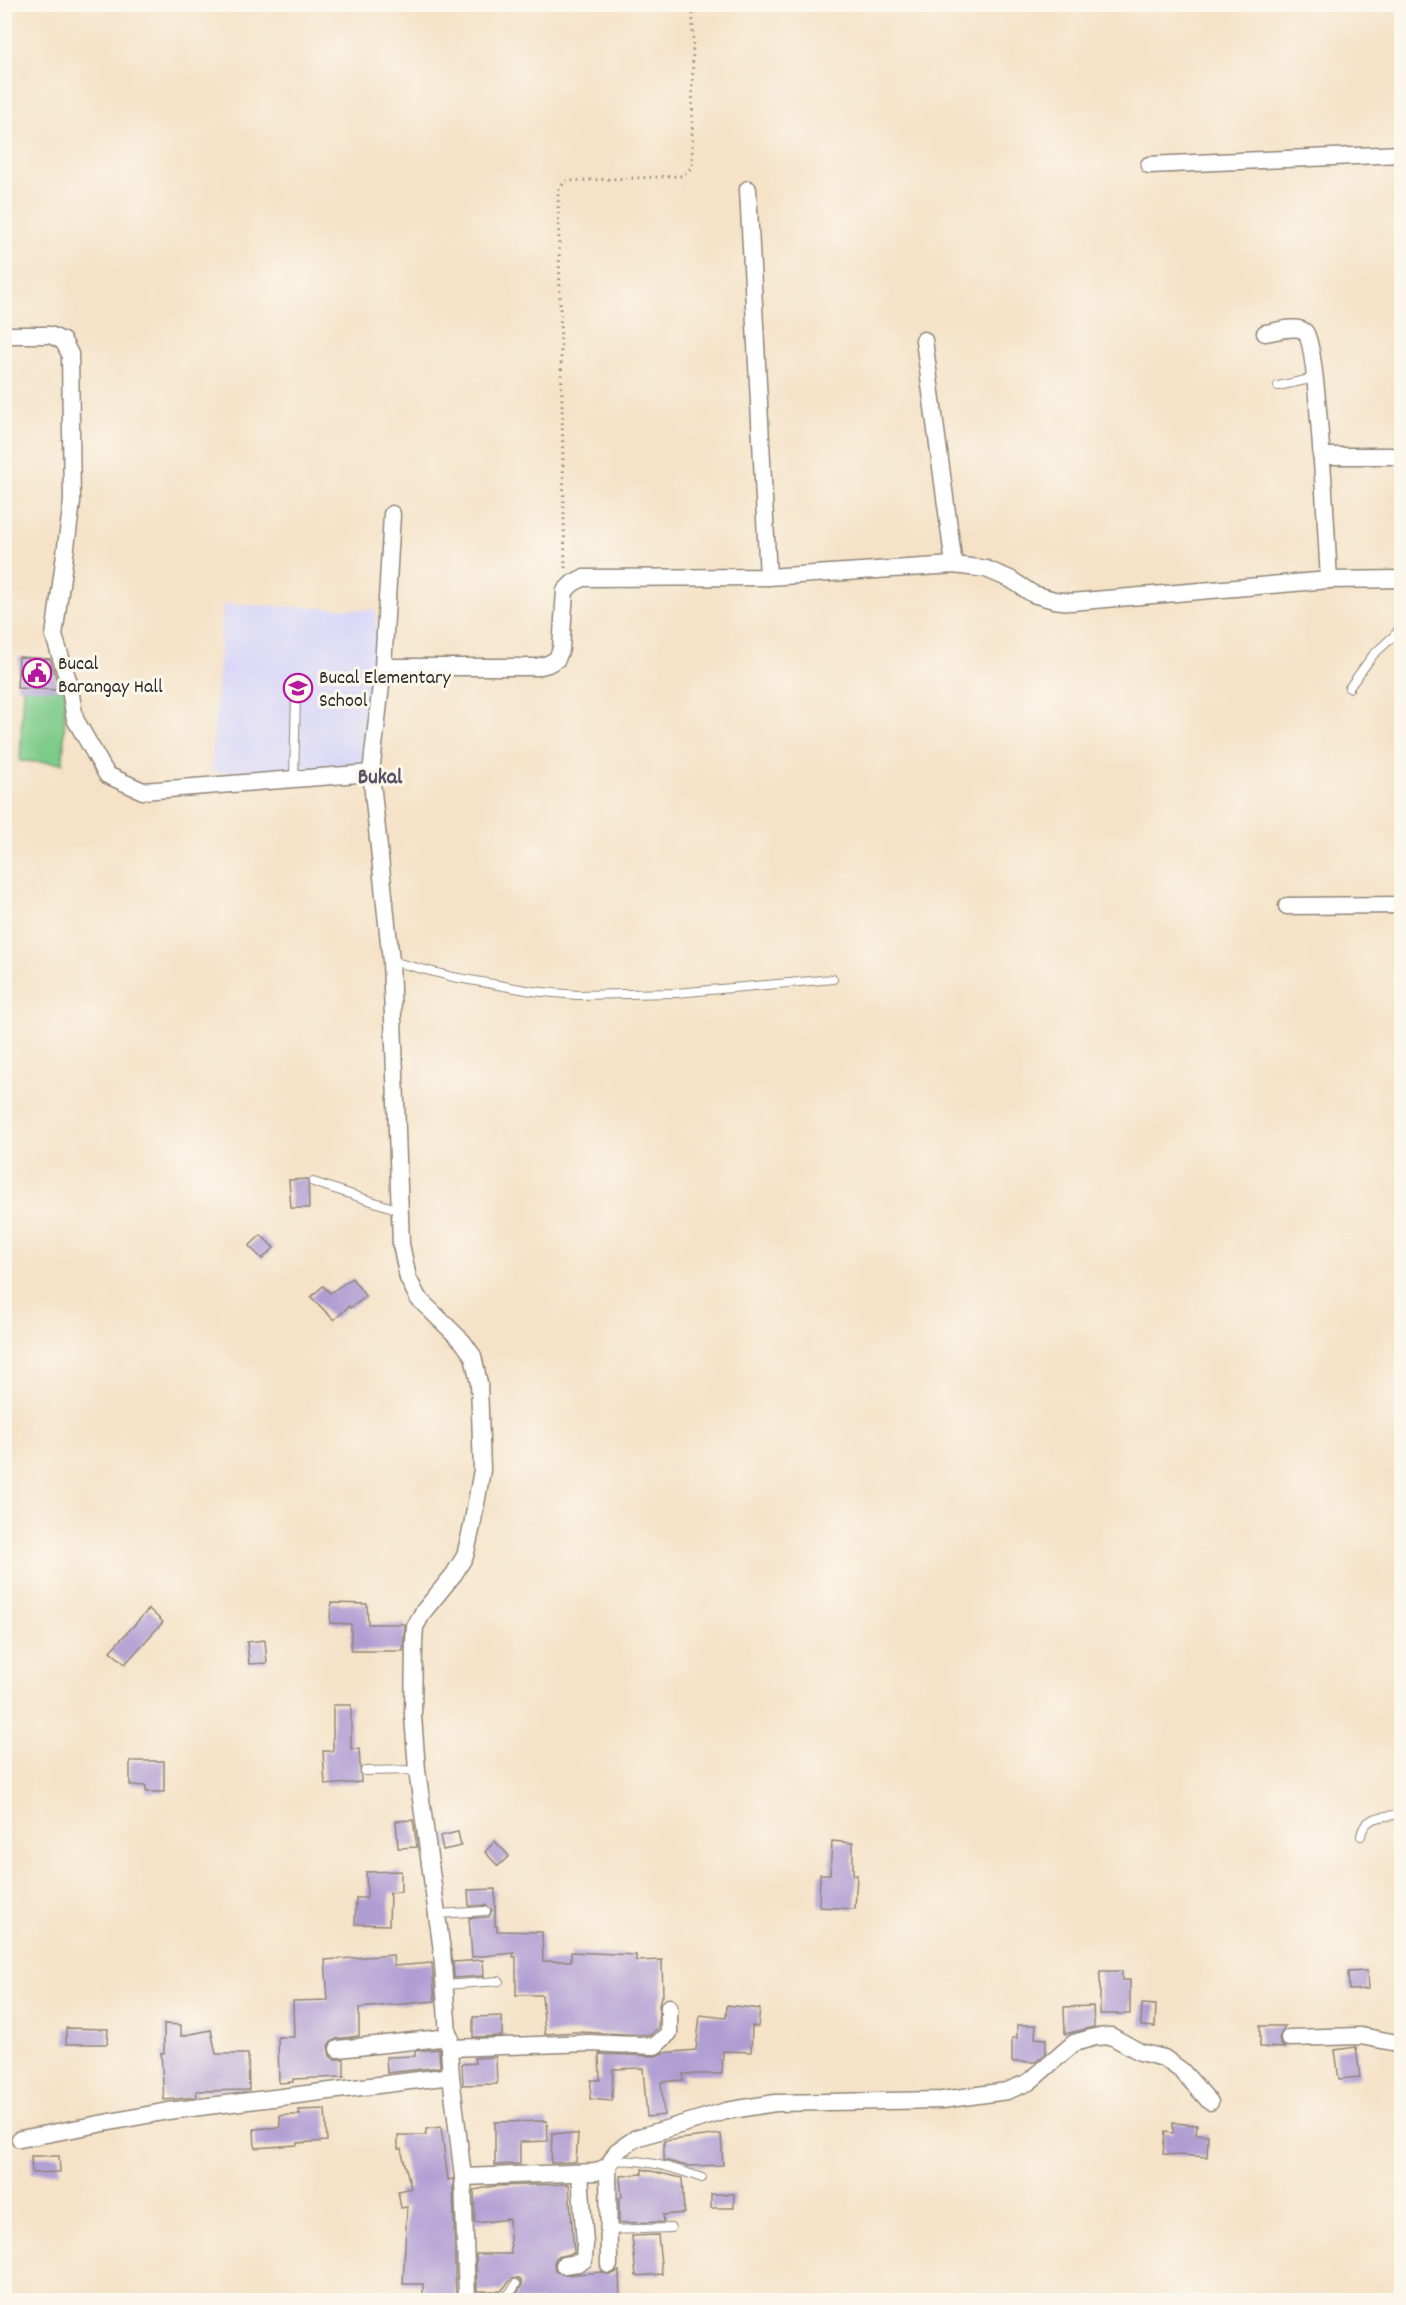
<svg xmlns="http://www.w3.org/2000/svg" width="1406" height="2305" font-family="Dekko,sans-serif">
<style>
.built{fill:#d9d7f8}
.green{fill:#7dcb8a;stroke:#547b5a;stroke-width:1.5}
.building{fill:#b09ed3}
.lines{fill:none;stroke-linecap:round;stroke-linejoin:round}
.service-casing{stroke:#908679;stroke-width:10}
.minor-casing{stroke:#908679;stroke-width:19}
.path{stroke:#908679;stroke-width:3;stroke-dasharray:1.5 4.5;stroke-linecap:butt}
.service{stroke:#fff;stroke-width:8}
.minor{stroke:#fff;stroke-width:16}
.labels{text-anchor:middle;stroke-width:6;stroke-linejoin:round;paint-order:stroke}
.poi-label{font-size:20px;fill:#2b2b2b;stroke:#fbf7ec;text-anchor:start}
.quarter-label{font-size:22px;font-weight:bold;fill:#5a5366;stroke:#fbf7ec}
</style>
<rect width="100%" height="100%" fill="#fbf7ec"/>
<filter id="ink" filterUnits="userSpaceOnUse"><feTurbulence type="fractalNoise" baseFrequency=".0167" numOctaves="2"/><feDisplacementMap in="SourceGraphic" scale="12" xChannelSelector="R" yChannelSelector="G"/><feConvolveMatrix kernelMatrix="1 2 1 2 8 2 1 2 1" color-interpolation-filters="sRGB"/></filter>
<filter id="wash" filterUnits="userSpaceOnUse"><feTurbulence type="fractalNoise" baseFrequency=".008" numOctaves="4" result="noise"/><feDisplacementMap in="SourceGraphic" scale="24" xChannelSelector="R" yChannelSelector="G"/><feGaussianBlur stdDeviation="1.35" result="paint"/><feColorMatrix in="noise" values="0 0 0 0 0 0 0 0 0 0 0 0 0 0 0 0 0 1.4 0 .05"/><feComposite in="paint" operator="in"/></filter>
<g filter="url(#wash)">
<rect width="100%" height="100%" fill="#f5e2c7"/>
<path class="built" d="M223,604L376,610L381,766L211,773Z"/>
<path class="green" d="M23,686L66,688L63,763L20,761Z"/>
<g id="blocks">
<g class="building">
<path d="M19,657L50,659L56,678V690L17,688Z"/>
<path d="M308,1179L309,1208H291L289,1180Z"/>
<path d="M261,1235L274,1248L262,1259L249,1246Z"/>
<path d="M352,1278L366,1297L350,1308L349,1306L334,1320L311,1297L323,1286L330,1293Z"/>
<path d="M331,1603L367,1604L368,1624H405L403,1651H351V1624L330,1623Z"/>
<path d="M149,1609L163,1622L125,1664L110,1651Z"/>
<path d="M265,1640L267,1663L249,1664L247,1642Z"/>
<path d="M333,1705H351V1749H359L361,1782L325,1785L323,1751H333Z"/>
<path d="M130,1761H164V1792H146V1786L130,1785Z"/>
<path d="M413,1820L417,1847L398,1848L396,1821Z"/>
<path d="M458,1832L461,1846L443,1850L440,1836Z"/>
<path d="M495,1841L509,1856L498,1866L485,1852Z"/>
<path d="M832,1841L853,1843V1875H857L855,1909L819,1907L820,1874H830Z"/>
<path d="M401,1871V1892L390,1893L389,1925L355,1924L356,1898H367L366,1872Z"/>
<path d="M495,1889V1926H497V1931L542,1932L543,1961H571V1952L636,1955V1961L662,1960L663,1996H661L659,2006L658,2028L651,2035L577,2032L545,2034L542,1995H516V1957H513L514,1953L472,1957L469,1918L489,1917L492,1910L486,1905L469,1906L468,1890Z"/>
<path d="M393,1955L394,1966L432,1963L435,2001L359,2008V2036L336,2039L328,2045L330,2056L334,2059H344V2077L293,2079V2082L279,2083L278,2037H294L293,2001L328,2000L325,1960Z"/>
<path d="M483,1960L484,1976L454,1978L453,1962Z"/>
<path d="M1100,1971H1122V1980H1130V2014H1100Z"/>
<path d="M1367,1971L1368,1989L1349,1990L1348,1972Z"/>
<path d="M1142,2004L1156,2005L1155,2027L1141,2026Z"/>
<path d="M727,2005L760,2009L758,2027L752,2026L751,2052L723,2051L722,2074H683V2080L661,2082L664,2115L647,2117L643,2068L613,2069L612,2101L590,2099L591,2080H600L599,2054L655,2056L663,2053L696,2050L700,2015L726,2018Z"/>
<path d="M1093,2006L1094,2027L1065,2034L1064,2007Z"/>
<path d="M502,2016V2036L473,2037V2017Z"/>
<path d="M164,2024L181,2025V2036L211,2030L216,2054H248L249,2090L196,2091L197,2097L164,2100L161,2053H164Z"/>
<path d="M1017,2025H1036L1035,2038L1046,2039V2053L1036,2062H1012V2038H1017Z"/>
<path d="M1260,2026H1285L1279,2038L1280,2044L1285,2048L1260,2047Z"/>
<path d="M66,2028L108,2029L107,2044H66Z"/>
<path d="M1356,2047L1360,2077L1339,2079L1335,2050Z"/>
<path d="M439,2049L440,2067L387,2073L386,2057L415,2056V2051Z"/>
<path d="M496,2057L497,2084L463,2085L462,2064L475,2063L474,2058Z"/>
<path d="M325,2109L327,2141L297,2143V2145L255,2148L254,2129L280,2127V2115H300L299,2110Z"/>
<path d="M547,2121L548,2141L520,2142V2164L495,2165V2122Z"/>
<path d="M1173,2123L1197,2125L1196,2134L1208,2135L1207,2157L1163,2154L1165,2132L1173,2133Z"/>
<path d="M441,2127L448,2180L453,2179L456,2301H423V2284H403L407,2207L401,2208L398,2191L411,2188L401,2149H398V2135H426V2129Z"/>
<path d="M552,2133L578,2134L576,2162L551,2163Z"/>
<path d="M721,2134L723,2165L687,2166L664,2160V2141Z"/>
<path d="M31,2156H59L60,2172L32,2173Z"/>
<path d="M642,2169L682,2178L684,2213L663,2215L664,2222L619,2223V2198L622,2197L620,2176L642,2174Z"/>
<path d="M569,2184L574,2253L557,2257L554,2262L555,2271L565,2275L601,2272L610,2275L619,2271L620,2301H512L522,2285L521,2280L517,2278L512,2279L501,2291H477L476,2254H511L509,2219L475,2223L474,2190L494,2186Z"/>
<rect x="711" y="2194" width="23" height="14"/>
<path d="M658,2235L662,2274L636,2276L632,2236Z"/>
</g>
</g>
</g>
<g filter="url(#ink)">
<use href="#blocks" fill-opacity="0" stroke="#908679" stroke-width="1.5"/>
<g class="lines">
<g class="service-casing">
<g id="service">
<path d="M1278,386L1315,378"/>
<path d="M1349,688L1373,655L1397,633L1402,621"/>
<path d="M294,780L296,694"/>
<path d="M391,961L453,977L532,991L577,995L676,993L833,979"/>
<path d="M313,1182L399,1210"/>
<path d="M365,1771L417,1770"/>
<path d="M1361,1836C1364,1815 1384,1817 1402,1814"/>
<path d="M438,1914L486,1911"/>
<path d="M445,1985L499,1981"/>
<path d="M612,2161C643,2158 674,2168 702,2178"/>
<path d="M609,2230L671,2228"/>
<path d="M492,2300C503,2300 511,2294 516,2284"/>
</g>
</g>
<g class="minor-casing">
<g id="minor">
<path d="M1149,165L1402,154"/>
<path d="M748,189L768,577"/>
<path d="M1265,333C1275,332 1296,324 1305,332C1318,345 1327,548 1329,580"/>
<path d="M4,335H50L63,341L70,354L72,502L54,636L69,683L75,719L107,775L143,791L371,773"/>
<path d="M924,340L954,565"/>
<path d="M1321,456H1402"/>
<path d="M392,514L383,667L371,773L391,961L401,1244L408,1278L418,1298L463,1342L473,1356L479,1383L482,1470L472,1526L465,1556L454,1574L423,1612L415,1627L414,1642L413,1716L417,1770L442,1951L451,2076L463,2177L467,2300"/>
<path d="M383,667H537L548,664L557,659L561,649L565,591L573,583L583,578L768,577L954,565L986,569L1010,579L1033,594L1054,600L1071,602L1329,580L1402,579"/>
<path d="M1287,906L1402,905"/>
<path d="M1289,2038L1361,2036L1402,2044"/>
<path d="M451,2048L589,2043L655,2046L669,2033V2007"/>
<path d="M338,2049L450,2037"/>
<path d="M20,2139L168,2111L451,2076"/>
<path d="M608,2166L609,2265"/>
<path d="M463,2177L596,2172L608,2166L617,2151L636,2138L726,2111L775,2103L942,2100L1007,2091L1029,2082L1074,2043L1095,2037L1111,2036L1140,2052L1164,2058L1182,2071L1210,2102"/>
<path d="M564,2265L578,2263L584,2260L585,2244L580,2174"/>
</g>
</g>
<path class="path" d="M565,568L558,191L565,181L682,176L692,167L693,4"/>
<use href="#service" class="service"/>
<use href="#minor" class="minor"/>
</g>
</g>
<defs>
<g id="civic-ring" transform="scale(1.5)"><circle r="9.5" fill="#fbf7ec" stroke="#b5179e" stroke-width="1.5"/><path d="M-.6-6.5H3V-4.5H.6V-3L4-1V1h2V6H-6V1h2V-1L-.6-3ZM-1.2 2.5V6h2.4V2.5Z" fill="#b5179e"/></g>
<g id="school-ring" transform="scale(1.5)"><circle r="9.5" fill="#fbf7ec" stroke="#b5179e" stroke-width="1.5"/><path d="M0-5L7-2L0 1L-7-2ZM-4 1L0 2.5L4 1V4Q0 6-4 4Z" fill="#b5179e"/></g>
</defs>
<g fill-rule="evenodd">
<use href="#civic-ring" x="37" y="673"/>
<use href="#school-ring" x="298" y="688"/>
</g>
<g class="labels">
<g class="poi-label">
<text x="58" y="669">Bucal<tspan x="58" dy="23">Barangay Hall</tspan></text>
<text x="319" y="683">Bucal Elementary<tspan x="319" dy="23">School</tspan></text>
</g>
<g class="quarter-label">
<text x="380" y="783">Bukal</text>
</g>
</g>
<rect width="1406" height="2305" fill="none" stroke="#fbf7ec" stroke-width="24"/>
</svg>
